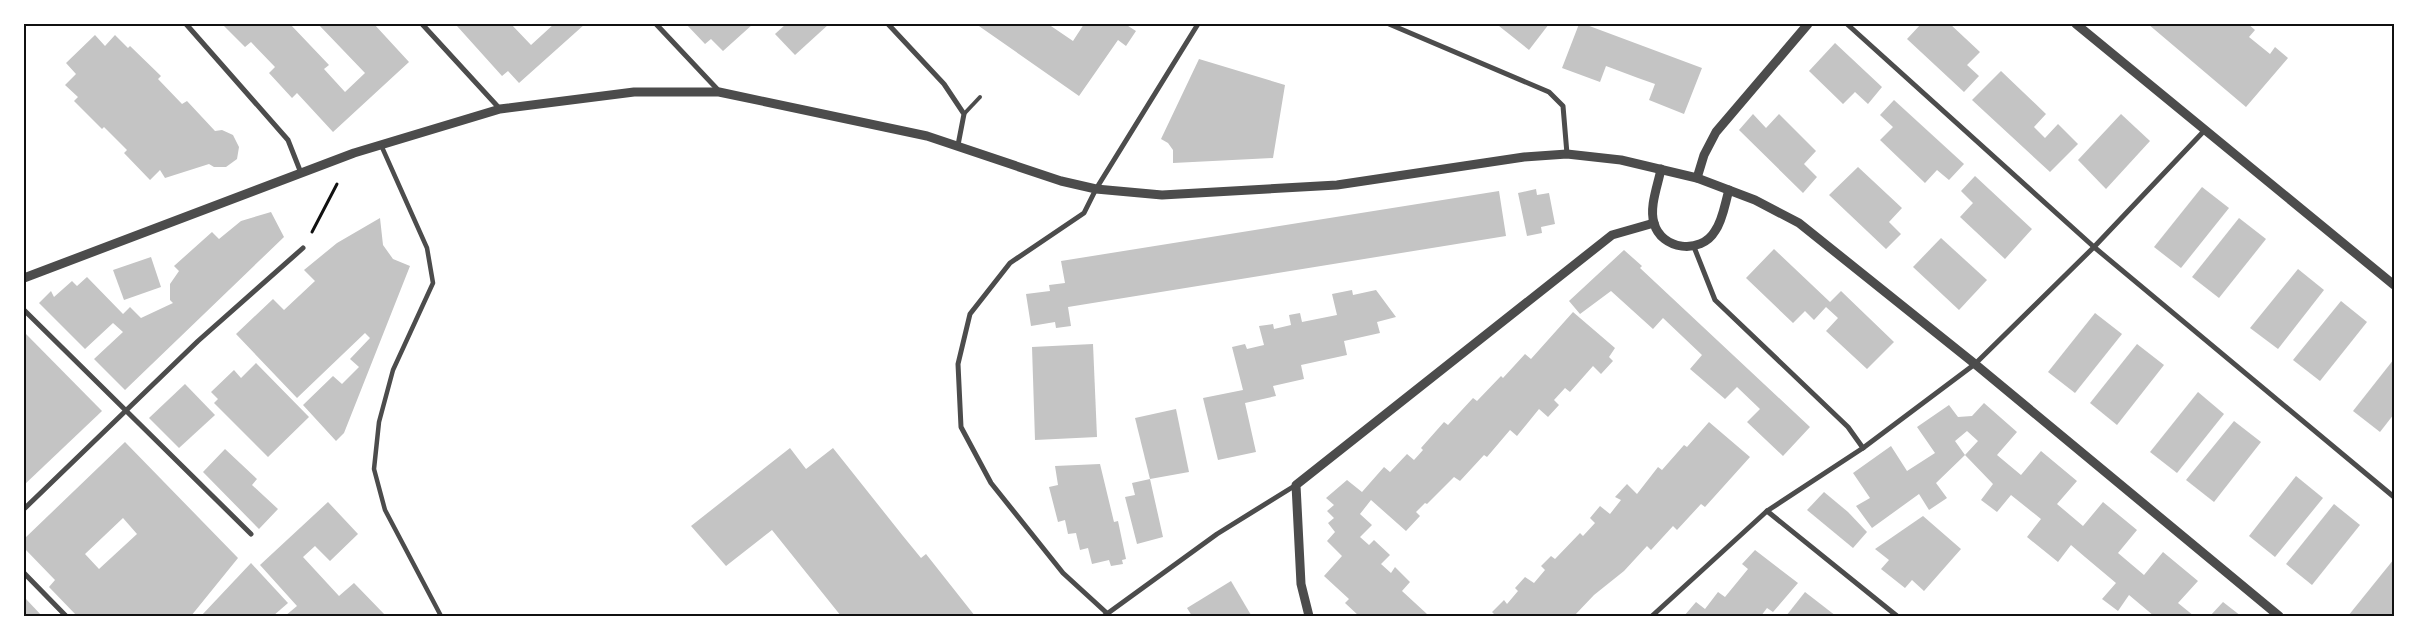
<svg xmlns="http://www.w3.org/2000/svg" width="2418" height="640" font-family="Barlow,sans-serif">
<style>
.building{fill:#c4c4c4;fill-rule:evenodd}
.lines{fill:none;stroke-linecap:round;stroke-linejoin:round}
.path{stroke:#111;stroke-width:3}
.service{stroke:#4c4c4c;stroke-width:4}
.pedestrian{stroke:#4c4c4c;stroke-width:4.5}
.minor{stroke:#4c4c4c;stroke-width:5}
.tertiary{stroke:#4c4c4c;stroke-width:9}
.neatline{fill:none;stroke:#111;stroke-width:2}
</style>
<rect width="100%" height="100%" fill="#fff"/>
<g class="building">
<path d="M222,24H290L329,65L324,69L345,92L365,73L318,24H374L409,62L333,132L297,93L292,98L269,73L275,67L251,42L245,47Z"/>
<path d="M459,24H511L531,45L554,24H585L519,83L508,71L502,76L457,26Z"/>
<path d="M686,24H753L723,51L711,39L705,44Z"/>
<path d="M786,24H829L795,55L775,34Z"/>
<path d="M976,24H1048L1073,41L1084,24H1125L1136,31L1126,46L1118,40L1079,96Z"/>
<path d="M1500,24H1549L1529,50L1499,26Z"/>
<path d="M1579,24H1584L1702,68L1684,114L1649,100L1655,84L1638,78L1606,66L1600,82L1562,68Z"/>
<path d="M1921,24H1950L1980,52L1967,65L1979,76L1964,92L1907,39Z"/>
<path d="M2148,24H2240L2243,26L2248,24L2255,30L2249,37L2270,54L2275,47L2288,58L2246,107Z"/>
<path d="M95,35L105,46L115,35L128,48L130,46L161,76L158,79L182,104L187,101L215,131L222,130L233,135L239,147L237,159L226,167H214L209,164L165,178L160,170L150,180L124,153L127,150L104,127L102,129L74,101L78,97L65,85L76,74L66,63Z"/>
<path d="M1835,43L1882,87L1868,104L1855,92L1843,104L1809,71Z"/>
<path d="M1199,59L1285,85L1273,158L1173,163V150L1168,143L1161,139Z"/>
<path d="M2001,71L2046,114L2034,127L2045,138L2058,124L2078,144L2050,172L1972,100Z"/>
<path d="M1894,100L1964,164L1949,180L1937,170L1925,183L1880,140L1893,127L1880,115Z"/>
<path d="M1753,114L1766,128L1779,114L1816,151L1804,164L1817,177L1803,193L1739,130Z"/>
<path d="M2121,114L2150,141L2106,189L2078,160Z"/>
<path d="M1858,167L1902,208L1889,222L1901,234L1886,249L1829,195Z"/>
<path d="M1975,176L2032,229L2005,259L1960,217L1973,203L1961,191Z"/>
<path d="M2202,187L2229,208L2181,268L2154,247Z"/>
<path d="M1536,189L1537,195L1549,193L1555,224L1541,227L1542,233L1527,236L1518,193Z"/>
<path d="M1499,191L1506,236L1068,307L1071,326L1056,328L1055,322L1031,326L1026,294L1050,291L1049,285L1065,283L1061,261Z"/>
<path d="M271,212L284,237L125,390L94,359L123,332L113,323L85,349L39,303L51,291L54,297L72,281L77,286L87,277L123,314L130,307L141,318L173,303L170,300V284L179,271L174,266L212,232L219,239L241,221Z"/>
<path d="M380,218L383,245L393,259L410,266L344,433L336,441L303,405L333,376L342,384L359,367L350,359L370,338L365,333L297,398L236,334L273,299L284,310L315,281L304,270L337,243Z"/>
<path d="M2239,218L2266,239L2219,298L2192,277Z"/>
<path d="M1941,238L1987,280L1959,310L1913,267Z"/>
<path d="M1774,249L1830,302L1841,291L1894,342L1867,369L1826,331L1838,318L1826,307L1814,320L1805,311L1793,323L1746,278Z"/>
<path d="M1624,250L1642,266L1640,268L1810,427L1783,456L1747,422L1760,409L1737,387L1725,399L1690,369L1702,355L1663,318L1653,329L1611,291L1580,314L1569,301Z"/>
<path d="M151,257L161,287L124,300L113,270Z"/>
<path d="M2298,269L2324,290L2278,349L2250,328Z"/>
<path d="M1352,290L1353,295L1376,290L1396,317L1377,322L1380,333L1344,341L1347,355L1301,365L1304,379L1273,386L1276,396L1245,403L1256,452L1218,460L1203,398L1243,390L1232,347L1245,344L1247,349L1264,345L1259,326L1273,324L1274,329L1291,325L1289,315L1300,313L1302,322L1337,315L1332,294Z"/>
<path d="M2341,301L2367,322L2320,381L2293,360Z"/>
<path d="M1573,312L1615,348L1609,357L1613,361L1601,374L1593,366L1570,392L1565,388L1554,400L1559,405L1548,417L1539,409L1517,436L1510,430L1487,457L1484,455L1460,481L1454,477L1427,504L1425,503L1416,512L1420,516L1406,531L1371,500L1360,514L1372,525L1360,537L1369,545L1374,540L1390,555L1381,564L1391,573L1395,567L1410,582L1402,591L1427,614L1425,616H1359L1345,603L1349,599L1324,576L1342,556L1327,541L1335,532L1328,523L1334,518L1327,511L1334,505L1326,498L1347,480L1362,492L1384,467L1390,472L1407,454L1414,460L1423,450L1421,448L1444,422L1448,425L1473,398L1477,401L1501,376L1503,378L1525,354L1531,359Z"/>
<path d="M2095,313L2122,334L2075,393L2048,372Z"/>
<path d="M24,332L102,411L24,485Z"/>
<path d="M1093,344L1097,437L1035,440L1032,347Z"/>
<path d="M2137,344L2164,365L2117,425L2090,403Z"/>
<path d="M2394,359V414L2380,432L2353,411Z"/>
<path d="M256,363L309,417L268,457L214,403L218,399L211,392L234,370L241,378Z"/>
<path d="M185,384L215,415L179,448L149,418Z"/>
<path d="M2198,392L2224,414L2177,473L2150,452Z"/>
<path d="M1984,403L2017,432L1997,455L2021,475L2041,451L2077,481L2057,504L2083,526L2103,502L2137,530L2118,553L2144,575L2163,552L2198,581L2178,603L2194,616H2154L2129,595L2118,611L2102,599L2116,583L2085,557L2071,545L2058,562L2027,537L2041,519L2011,495L1997,512L1981,500L1993,484L1965,455L1978,441L1967,431L1955,441L1965,455L1936,483L1947,498L1929,510L1919,494L1872,528L1856,506L1870,498L1853,473L1891,446L1907,471L1935,453L1917,427L1949,405L1958,417L1972,416Z"/>
<path d="M1176,409L1189,472L1150,479L1135,418Z"/>
<path d="M2234,421L2261,442L2214,502L2186,480Z"/>
<path d="M1709,422L1750,457L1705,507L1701,504L1677,530L1673,526L1651,550L1647,546L1624,571L1594,595L1574,616H1496L1492,612L1504,600L1507,604L1518,591L1515,588L1525,577L1534,583L1545,570L1541,566L1551,556L1555,559L1580,533L1583,536L1595,523L1590,518L1600,506L1610,514L1621,500L1615,497L1627,484L1637,494L1658,467L1662,470L1684,445L1687,447Z"/>
<path d="M125,442L238,558L191,616H77L49,587L55,580L24,548V539ZM123,518L137,534L99,569L85,554Z"/>
<path d="M790,448L806,469L833,448L903,536L921,558L926,554L975,616H841L772,530L726,566L691,526Z"/>
<path d="M225,449L257,479L252,485L278,509L259,529L203,472Z"/>
<path d="M1100,464L1114,522L1118,521L1126,559L1122,560L1123,564L1111,566L1109,560L1092,564L1088,548L1080,550L1076,533L1068,534L1065,520L1058,522L1049,487L1058,485L1055,466Z"/>
<path d="M2296,476L2323,498L2275,557L2249,536Z"/>
<path d="M1150,479L1163,537L1137,544L1125,497L1135,495L1132,483Z"/>
<path d="M1824,492L1848,512L1867,532L1853,548L1807,510Z"/>
<path d="M328,502L358,534L330,561L315,546L303,557L339,596L354,583L386,616H285L297,606L260,565Z"/>
<path d="M2334,504L2360,525L2312,585L2286,564Z"/>
<path d="M1923,516L1961,549L1924,591L1912,580L1905,588L1881,569L1889,560L1875,549Z"/>
<path d="M1755,550L1798,583L1773,612L1767,608L1761,616H1684L1696,602L1705,609L1718,592L1725,597L1748,569L1742,564Z"/>
<path d="M2394,559V614L2392,616H2348Z"/>
<path d="M251,563L288,603L273,616H201Z"/>
<path d="M1231,581L1251,615L1192,616L1187,608Z"/>
<path d="M1805,592L1836,616H1786Z"/>
<path d="M26,599L42,616H24V601Z"/>
<path d="M2223,602L2241,616H2210Z"/>
</g>
<g class="lines">
<path class="path" d="M312,232L337,184"/>
<path class="service" d="M964,114L980,97"/>
<path class="pedestrian" d="M381,145L427,248L433,283L393,370L379,422L374,469L385,510L441,616"/>
<g class="minor">
<path d="M186,24L288,140L301,173"/>
<path d="M422,24L500,109"/>
<path d="M656,24L719,91"/>
<path d="M888,24L944,84L964,114L958,145"/>
<path d="M1389,24L1549,92L1563,106L1567,154"/>
<path d="M1847,24L2094,247L2394,497"/>
<path d="M1694,247L1715,300L1848,427L1863,448"/>
<path d="M24,310L251,534"/>
<path d="M24,509L198,341L303,248"/>
<path d="M1767,511L1897,616"/>
<path d="M24,573L66,616"/>
<path d="M1104,616L1217,534L1296,485"/>
<path d="M1110,616L1063,573L991,483L961,427L958,364L970,314L1010,263L1084,213L1096,189L1198,24"/>
<path d="M1652,616L1767,511L1863,448L1975,364L2094,247L2204,131"/>
</g>
<g class="tertiary">
<path d="M2076,24L2394,285"/>
<path d="M1661,169C1658,185 1649,207 1654,223C1661,250 1701,255 1715,231C1723,220 1725,203 1729,190"/>
<path d="M1697,178L1704,155L1716,132L1808,24"/>
<path d="M24,278L354,153L500,109L634,92H719L927,136L1061,181L1096,189L1162,195L1337,185L1524,157L1567,154L1621,160L1697,178L1755,200L1799,223L1975,364L2279,616"/>
<path d="M1309,616L1301,584L1296,485L1612,235L1654,223"/>
</g>
</g>
<rect width="2418" height="640" fill="none" stroke="#ffffff" stroke-width="50"/>
<rect x="25" y="25" width="2368" height="590" class="neatline"/>
</svg>
